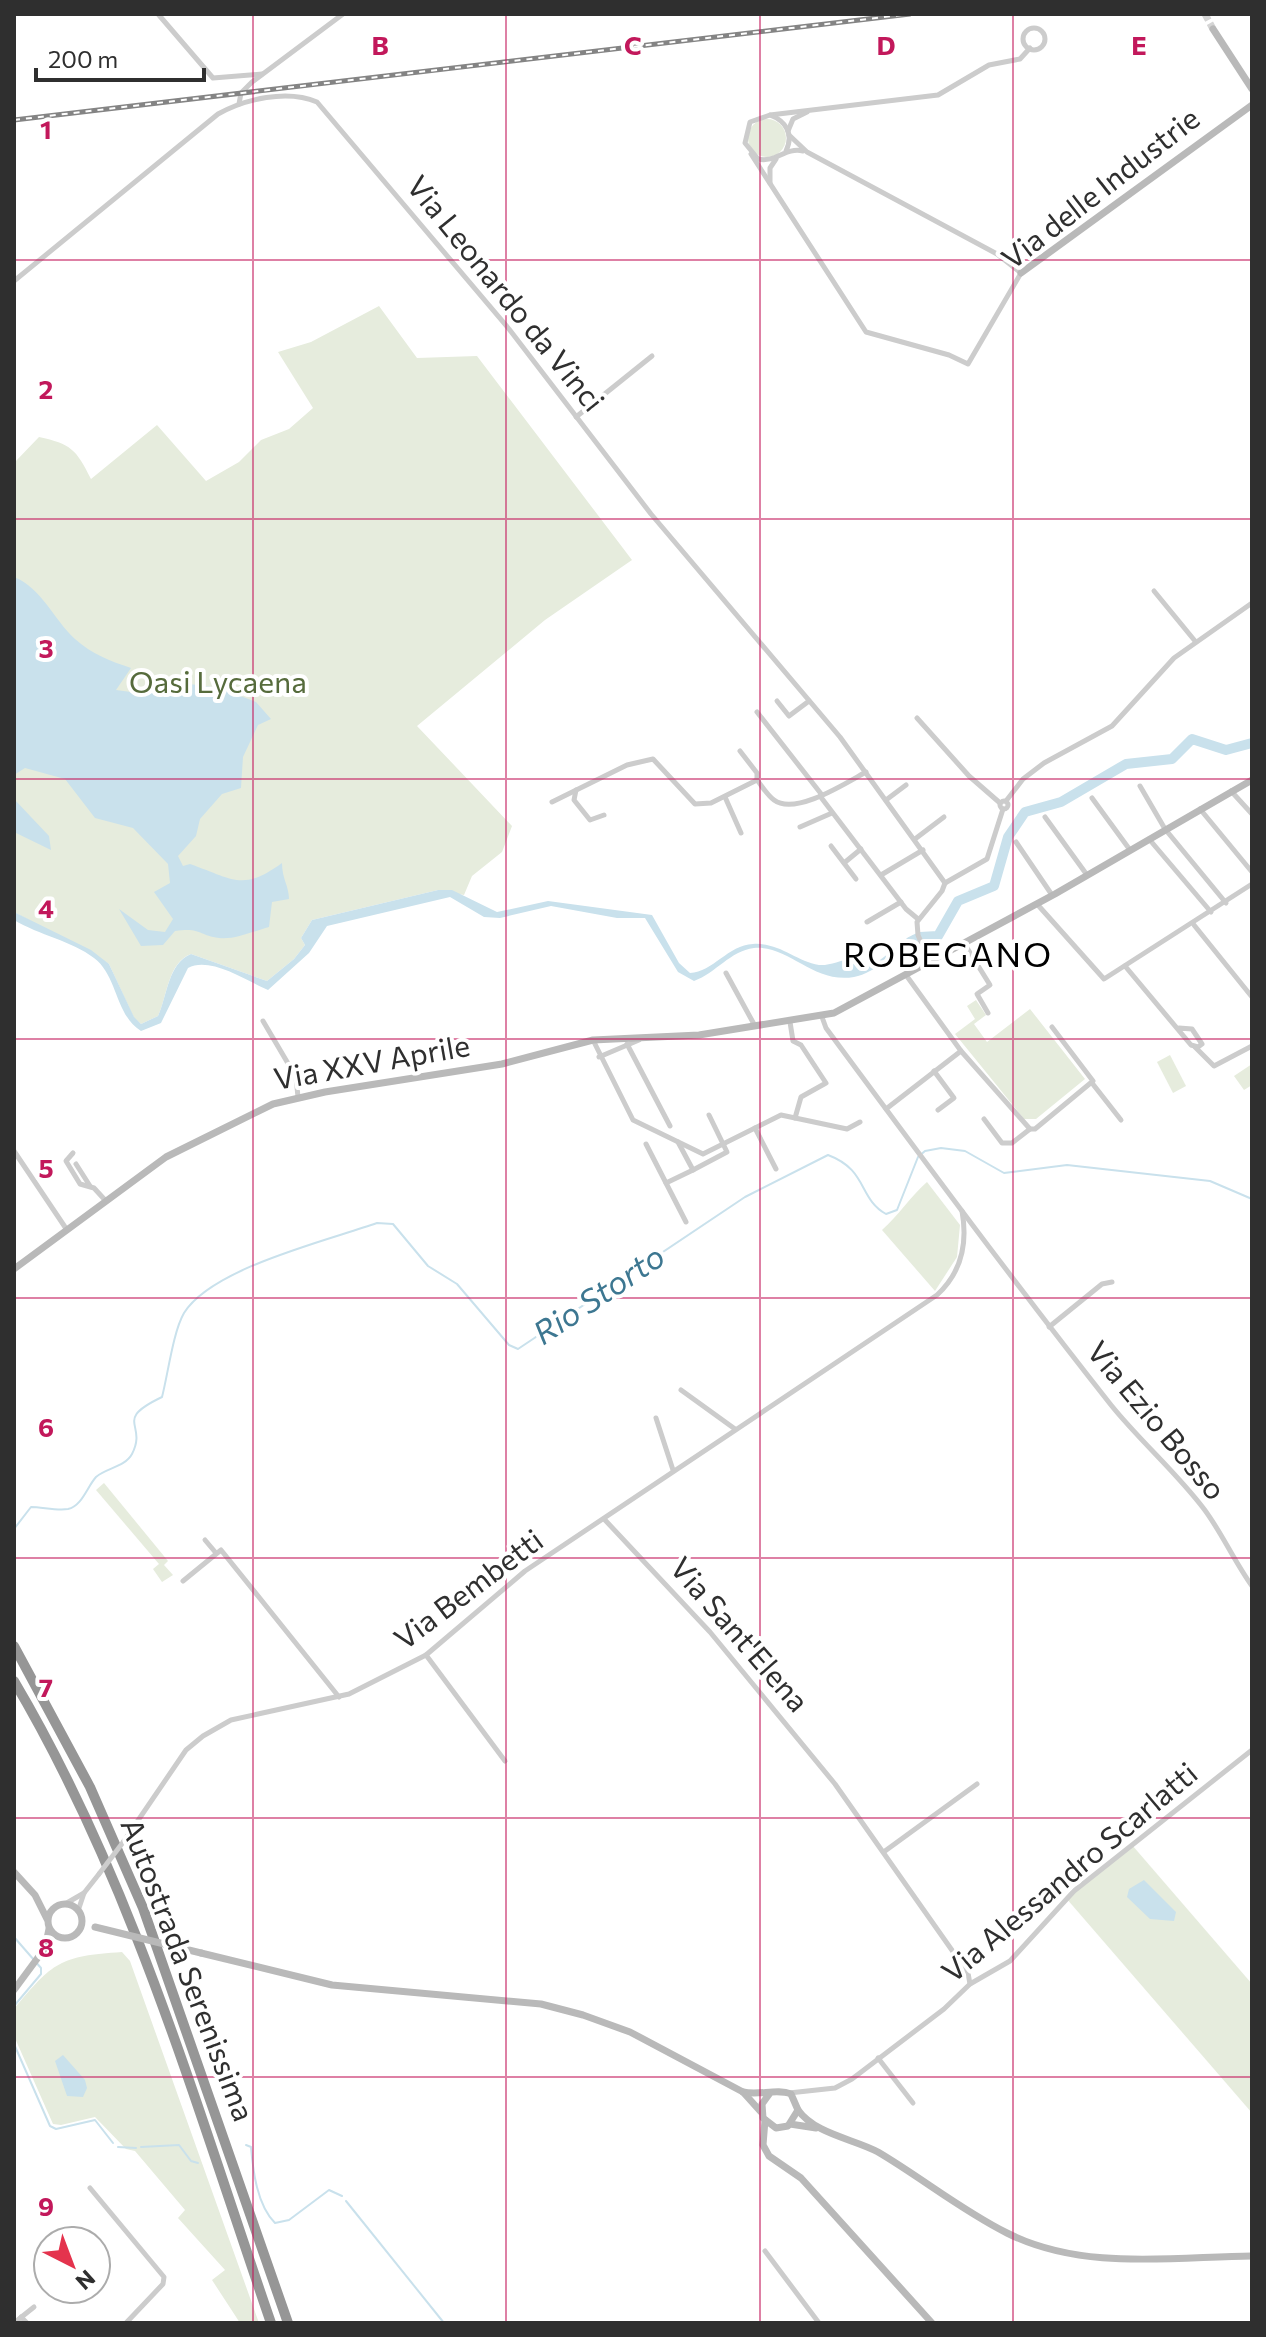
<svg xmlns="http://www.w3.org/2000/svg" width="1266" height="2337" font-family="Commissioner,sans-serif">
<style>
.green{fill:#e6ecdd}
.water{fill:#c9e1ec}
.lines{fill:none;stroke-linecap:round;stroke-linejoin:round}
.stream{stroke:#c9e1ec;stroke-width:2}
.river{stroke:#c9e1ec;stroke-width:10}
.secondary-tunnel{stroke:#d5d5d5;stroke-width:7;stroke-dasharray:7 3.5;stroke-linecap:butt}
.street{stroke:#ccc;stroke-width:5}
.secondary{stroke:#b9b9b9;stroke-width:7}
.highway{stroke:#969696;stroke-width:10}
.rail-casing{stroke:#848484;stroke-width:5}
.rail{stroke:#fff;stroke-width:2;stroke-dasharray:6;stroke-linecap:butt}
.street-bridge{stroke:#ccc;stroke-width:5}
.secondary-bridge{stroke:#b9b9b9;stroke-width:7}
.grid{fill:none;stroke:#c2185b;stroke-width:2;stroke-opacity:0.55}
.labels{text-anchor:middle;stroke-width:8;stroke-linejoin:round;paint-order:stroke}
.street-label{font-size:30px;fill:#2f2f2f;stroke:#fff}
.park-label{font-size:30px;fill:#566b3c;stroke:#fff}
.water-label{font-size:32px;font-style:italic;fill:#3d7791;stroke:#fff}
.quarter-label{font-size:34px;letter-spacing:2px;fill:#000;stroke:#fff}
.grid-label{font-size:26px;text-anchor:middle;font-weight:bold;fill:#c2185b;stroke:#fff;stroke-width:8;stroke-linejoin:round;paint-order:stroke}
</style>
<rect width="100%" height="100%" fill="#fff"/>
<g class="green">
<circle cx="767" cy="138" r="19"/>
<path d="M379,306L417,358L477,356L632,560L545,620L417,726L512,826L502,852L472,876L464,895L438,890L312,920L301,938L305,945L294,959L267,981L191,954C168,962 167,997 158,1016L141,1024L134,1018L109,964L14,912V463L39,437C71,444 76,449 91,479L157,425L206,481L239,462L261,440L289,429L313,408L278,352L311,342Z"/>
<path d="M976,1000L986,1015L974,1024L987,1042L1030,1009L1085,1079L1036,1119H1024L955,1034L975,1019L967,1006Z"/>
<path d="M1170,1055L1186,1086L1173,1093L1157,1062Z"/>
<path d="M1252,1064V1085L1244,1090L1234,1076Z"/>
<path d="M927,1182L960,1225L957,1257L935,1291L882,1230C899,1215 910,1197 927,1182Z"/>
<path d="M104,1483L168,1561L164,1565L173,1575L162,1582L153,1569L159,1564L96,1490Z"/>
<path d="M1132,1845L1252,1984V2113L1066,1898Z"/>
<path d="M122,1952L130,1961L259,2323H240L212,2280L225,2270L178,2218L185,2210L135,2151L126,2149L95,2117L61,2125L53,2124L14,2036V2009C53,1962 60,1956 122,1952Z"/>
</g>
<g class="water">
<path d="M14,577C42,588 54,620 75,639C92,654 110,661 131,668L116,690L146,694L174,682L220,688L256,702L271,719L258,725L243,757L241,788L222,794L200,819L196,836L178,856L183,866L190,864C233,879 242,892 282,863C282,879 289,886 289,899L272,902L269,927C254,931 234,940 219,938C198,935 201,927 175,931L163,945L141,946L119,909L148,930L165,932L173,919L154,892L170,883L168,864L133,828L95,818L65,779L25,768L14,775Z"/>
<path d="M14,799L49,836L51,850L14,832Z"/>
<path d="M438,890H452L497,912L548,901L652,915L679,963L690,973C713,972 728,945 753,944C779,942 796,961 819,965C829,966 841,960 851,959L862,967L872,966L913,935L917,942C895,951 876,973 854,977C813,984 789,945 754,948C730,951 716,973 694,981L678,972L645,918H617L551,906L500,918L484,917L450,897L327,926L309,953L268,990C247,981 210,956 188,968L161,1023L141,1031C115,1015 118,976 94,958C72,941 39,935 14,920V912L91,950L109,964L134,1017L141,1024L158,1016C167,997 168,963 191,954L267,981L294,959L305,945L301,938L312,920Z"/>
<path d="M1144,1880L1176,1912L1174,1921L1150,1919L1127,1897L1129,1889Z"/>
<path d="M63,2055L85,2080L87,2088L83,2097L67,2096L55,2061Z"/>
</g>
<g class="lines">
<g class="stream">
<path d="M14,1529L31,1507C42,1507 57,1511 68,1509C82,1506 87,1487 96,1477C106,1468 125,1467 132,1454C148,1423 112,1421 162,1397C168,1374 173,1332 184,1313C212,1268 326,1241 377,1223L393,1224L428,1266L457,1284L509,1345L518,1349L745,1197L828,1155C868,1170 858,1198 886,1214L897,1210L918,1157L925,1151L941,1148L965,1151L1004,1173L1067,1165L1210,1181L1252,1199"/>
<path d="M14,1937L41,1968V1974L14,2006"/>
<path d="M14,2044L50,2126L56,2129L95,2120L113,2143"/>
<path d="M246,2145L251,2147C253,2171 257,2205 275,2223L289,2220L329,2190L342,2196"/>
<path d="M118,2147L136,2148"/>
<path d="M141,2147L179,2145L191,2161L198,2163"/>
<path d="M346,2201L444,2323"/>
</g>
<path class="river" d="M910,942L920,937L938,936L958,901L994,886L1008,837L1025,812L1061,802L1126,764L1172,759L1192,739L1226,750L1252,743"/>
<path class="secondary-tunnel" d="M1205,14L1213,29"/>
<g class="street">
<path d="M158,14L213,78L262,74"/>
<circle cx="1034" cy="39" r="11"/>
<path d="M239,104L241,93L252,82L343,14"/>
<path d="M770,115L938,95L989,65L1020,59L1030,48"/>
<path d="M788,131L793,119L807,112"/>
<path d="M786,151C794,134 786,121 770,115L750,122L745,143L758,159C776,163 785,147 803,151"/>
<path d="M751,154L866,332L949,355L968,364L1021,273L997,254L807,152L789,135"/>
<path d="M770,183V168L776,159"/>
<path d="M14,281L218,114C245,99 287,89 317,102L509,329L651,514L840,737L945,883"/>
<path d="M576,417L652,356"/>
<path d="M1154,591L1195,641"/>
<path d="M777,701L789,716L809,701"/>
<path d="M757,712L822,795"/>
<path d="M917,718L969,776L1000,803"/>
<path d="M740,751L757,773V780"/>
<path d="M1140,786L1165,829L1226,903"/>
<path d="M576,790L574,800L590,820L604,815"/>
<path d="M1231,791L1252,814"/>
<path d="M820,796L906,909L918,919"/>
<path d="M725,797L741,833"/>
<path d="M1092,798L1130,850"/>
<path d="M886,800L906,785"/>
<circle cx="1004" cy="805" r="4"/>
<path d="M1006,801L1023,779L1044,763L1112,726L1174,658L1252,603"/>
<path d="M552,802L627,765L653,759L695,804L711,803L757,780C762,786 767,795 774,800C795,816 846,783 866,772"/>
<path d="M1200,809L1252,872"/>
<path d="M1045,817L1087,875"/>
<path d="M800,827L832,813"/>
<path d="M915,839L944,817"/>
<path d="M1149,839L1211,912"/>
<path d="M1016,842L1052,895"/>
<path d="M831,846L856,879"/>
<path d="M844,863L861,849"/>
<path d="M881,875L923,850"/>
<path d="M945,883L987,859L1003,809"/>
<path d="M1037,904L1104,979L1252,884"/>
<path d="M867,922L901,902"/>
<path d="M1194,925L1252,997"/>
<path d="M964,943L990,985L977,994L988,1013"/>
<path d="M929,961L918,935L917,922L942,891L945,883"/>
<path d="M1125,966L1191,1045L1198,1047L1202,1044L1192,1029L1179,1028"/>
<path d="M726,973L755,1026"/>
<path d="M906,975L961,1051L1030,1129H1035L1093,1081L1052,1027"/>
<path d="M822,1017L826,1028C920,1155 1013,1281 1111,1405C1140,1441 1176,1472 1204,1509C1222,1533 1234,1561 1252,1586"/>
<path d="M263,1021L296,1077L298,1097"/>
<path d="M790,1022L793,1041L801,1045L826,1083L801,1097L795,1118"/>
<path d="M593,1040L633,1120L703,1154L781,1115L847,1129L860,1122"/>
<path d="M627,1044L670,1126"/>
<path d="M1195,1047L1214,1066L1252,1046"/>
<path d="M599,1057L639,1040"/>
<path d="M934,1071L954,1098L938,1110"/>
<path d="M1092,1083L1121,1120"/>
<path d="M886,1109L961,1051"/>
<path d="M984,1119L1002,1143H1012L1030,1129"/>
<path d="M755,1128L776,1169"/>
<path d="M678,1142L693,1170L727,1152L709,1115"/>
<path d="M646,1144L686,1222"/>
<path d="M14,1151L67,1230"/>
<path d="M73,1153L66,1161L80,1184L94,1188L105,1200"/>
<path d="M76,1164L90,1186"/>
<path d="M666,1183L693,1170"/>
<path d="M1049,1327L1102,1284L1112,1282"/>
<path d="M681,1390L735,1429"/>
<path d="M656,1418L673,1470"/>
<path d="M605,1520L710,1632L835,1784L968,1973L970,1984"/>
<path d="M205,1540L216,1553"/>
<path d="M183,1581L221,1550L339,1697"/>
<path d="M426,1655L505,1761"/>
<path d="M124,1841L186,1750L203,1736L231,1720L349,1694L426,1655L525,1571L937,1295C962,1272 968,1244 962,1211"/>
<path d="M885,1851L977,1784"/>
<path d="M65,1904L84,1893"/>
<path d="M78,1911L84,1893L99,1874"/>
<path d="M878,2058L913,2103"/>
<path d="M789,2093L835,2088L852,2079L944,2009L970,1984L1010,1961L1074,1891L1252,1750"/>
<path d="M90,2188L164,2277L163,2284L126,2323"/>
<path d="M765,2251L819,2323"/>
<path d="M21,2317L27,2323"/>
<path d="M14,2323L34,2307"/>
</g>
<g class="secondary">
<path d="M1213,29L1252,89"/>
<path d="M1021,273L1252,105"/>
<path d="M14,1269L166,1157L273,1104L325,1092L502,1064L593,1040L699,1035L834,1013L1055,894L1252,780"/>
<path d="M14,1872L35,1895L47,1919"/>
<circle cx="65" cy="1921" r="17"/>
<path d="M201,1953L332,1985L541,2004L583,2015L630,2032L743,2092L761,2112"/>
<path d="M14,1990L45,1948L49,1929"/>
<path d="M743,2092C759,2096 777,2088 791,2094L798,2110L788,2126L776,2128L763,2118L762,2104L770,2093"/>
<path d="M798,2110C815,2134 854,2139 878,2152C922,2178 961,2210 1007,2233C1082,2271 1171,2257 1252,2256"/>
<path d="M765,2120L763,2145L769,2156L801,2178L932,2323"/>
<path d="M790,2124L816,2128"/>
</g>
<g class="highway">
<path d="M14,1646L90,1787L143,1908L288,2323"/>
<path d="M14,1681C132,1880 196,2106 271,2323"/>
</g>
<g class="rail-casing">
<path id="rail" d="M14,120L910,14"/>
</g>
<use href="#rail" class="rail"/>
<path class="street-bridge" d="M99,1874L124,1841"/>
<path class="secondary-bridge" d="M95,1927L201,1953"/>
</g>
<path class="grid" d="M253,14V2323M506,14V2323M760,14V2323M1013,14V2323M14,260H1252M14,519H1252M14,779H1252M14,1039H1252M14,1298H1252M14,1558H1252M14,1818H1252M14,2077H1252"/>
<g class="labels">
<g class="street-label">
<text transform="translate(1101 189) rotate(-38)" y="10">Via delle Industrie</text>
<text transform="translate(505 294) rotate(51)" y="10">Via Leonardo da Vinci</text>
<text transform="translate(372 1063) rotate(-10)" y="10">Via XXV Aprile</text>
<text transform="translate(1156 1421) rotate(50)" y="10">Via Ezio Bosso</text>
<text transform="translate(469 1590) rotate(-37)" y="10">Via Bembetti</text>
<text transform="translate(739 1635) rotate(49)" y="10">Via Sant'Elena</text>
<text transform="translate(1070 1873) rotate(-40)" y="10">Via Alessandro Scarlatti</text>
<text transform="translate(187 1970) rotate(69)" y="10">Autostrada Serenissima</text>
</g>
<g class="park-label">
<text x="218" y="693">Oasi Lycaena</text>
</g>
<g class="water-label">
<text transform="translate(599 1295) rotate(-34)" y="11">Rio Storto</text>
</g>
<g class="quarter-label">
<text x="948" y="967">ROBEGANO</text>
</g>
</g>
<g class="grid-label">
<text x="380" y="55">B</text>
<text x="633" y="55">C</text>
<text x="886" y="55">D</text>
<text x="1139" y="55">E</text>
<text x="46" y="139">1</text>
<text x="46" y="399">2</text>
<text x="46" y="658">3</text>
<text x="46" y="918">4</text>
<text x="46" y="1178">5</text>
<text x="46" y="1437">6</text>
<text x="46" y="1697">7</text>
<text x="46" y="1957">8</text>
<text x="46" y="2216">9</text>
</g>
<rect width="1266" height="2337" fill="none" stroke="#2f2f2f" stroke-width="32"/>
<g transform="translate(72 2265) rotate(138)"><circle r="38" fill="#ffffff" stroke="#acacac" stroke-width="2"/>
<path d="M0-6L14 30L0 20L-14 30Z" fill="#e4334d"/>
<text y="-12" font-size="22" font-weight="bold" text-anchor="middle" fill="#2f2f2f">N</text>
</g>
<path d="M36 68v12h168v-12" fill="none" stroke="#2f2f2f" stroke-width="4"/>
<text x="48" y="68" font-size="24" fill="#2f2f2f" stroke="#ffffff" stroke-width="6" paint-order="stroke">200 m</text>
</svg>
